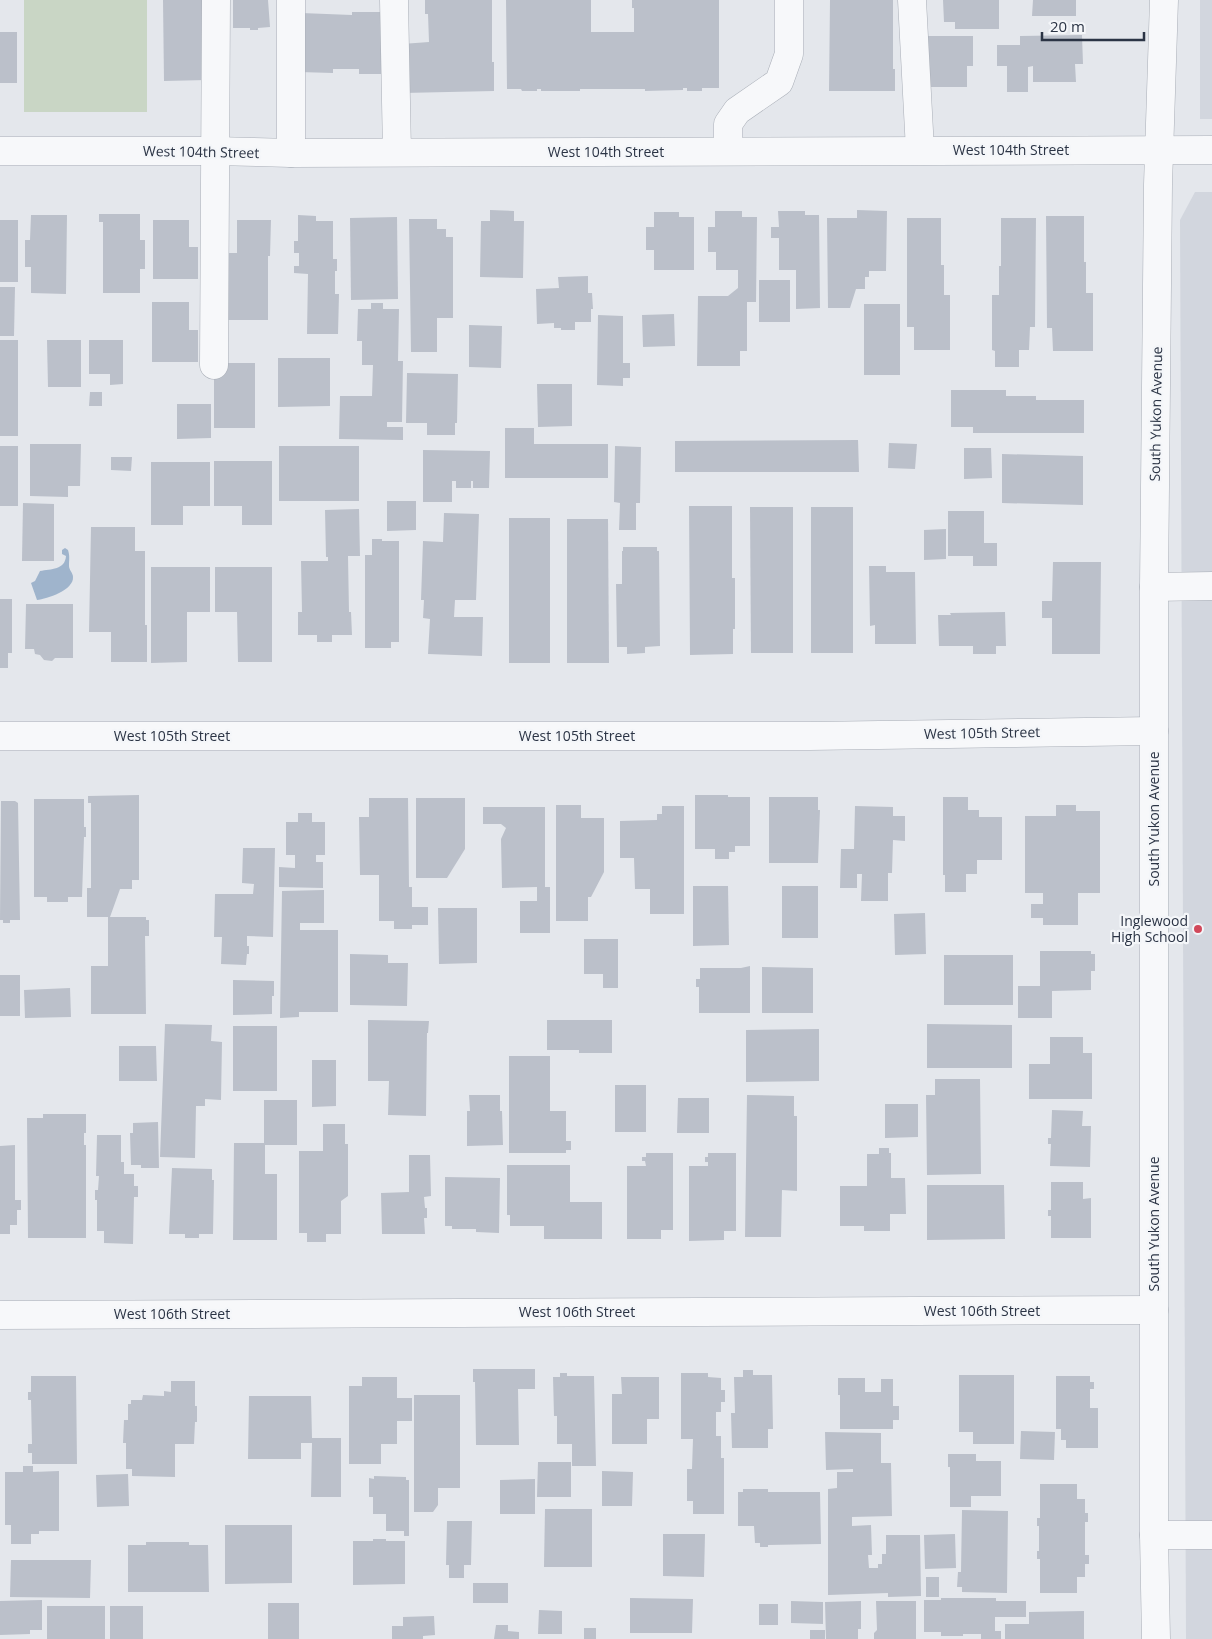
<svg xmlns="http://www.w3.org/2000/svg" width="1212" height="1639" font-family="'Open Sans',sans-serif">
<style>
.built{fill:#d2d6de}
.green{fill:#c9d6c5}
.water{fill:#9fb4cc}
.building{fill:#bbc0ca}
.lines{fill:none;stroke-linecap:round;stroke-linejoin:round}
.minor-casing{stroke:#a9aeb7;stroke-width:29}
.minor{stroke:#f7f8fa;stroke-width:28}
.poi-dot{fill:#d1495b;stroke:#f4f6f9;stroke-width:2}
.labels{text-anchor:middle;stroke-width:4.5;stroke-linejoin:round;paint-order:stroke}
.street-label{font-size:14px;fill:#2b3445;stroke:#f4f6f9}
.poi-label{font-size:14px;fill:#2b3445;stroke:#f4f6f9;text-anchor:end}
</style>
<rect width="100%" height="100%" fill="#e4e7ec"/>
<g class="built">
<rect x="1200" y="0" width="12" height="119"/>
<path d="M1195,192H1212V1639H1186L1180,220Z"/>
</g>
<rect class="green" x="24" y="0" width="123" height="112"/>
<path class="water" d="M65,548L68,550C70,556 69,560 69,566C69,570 73,573 73,577C74,590 47,599 37,600L31,583L35,581L40,571C51,569 65,570 66,556L62,554V550Z"/>
<g class="building">
<path d="M163,0H207V80L164,81Z"/>
<path d="M233,0H268L270,27L258,28V30H250V28H233Z"/>
<path d="M425,0H492V62H494V91L403,93L402,44L429,42L428,14H425Z"/>
<path d="M506,0H591V32H634V8H632V0H719V88H702V91H687V88H683V90L645,91V89H580V91H541V89H537V91H522L521,89H507Z"/>
<path d="M830,0H893V69H895V91H829Z"/>
<path d="M943,0H999V29H955V22H944Z"/>
<path d="M1033,0H1076V16H1032Z"/>
<path d="M352,12H384V74H359V69H333V73L299,72L301,13L352,15Z"/>
<rect x="0" y="32" width="17" height="51"/>
<path d="M1082,35L1083,64H1075L1076,82H1033V66L1028,67V92H1007V66H997V45H1020V36Z"/>
<path d="M924,36H973V66H967V87H924Z"/>
<path d="M490,210L514,211V221H524L523,278L480,277L481,221H490Z"/>
<path d="M857,210L887,211L886,271H869V277H865V289H856L850,308H828L827,218H857Z"/>
<path d="M715,211H742V217H757L756,302H747V351H740V366H697L698,296H728L738,288V270H716V252H708V227H715Z"/>
<path d="M778,211H805V215H819L820,308L796,309V270H779V238H771V227H779Z"/>
<path d="M654,212H679V217H694V270H654V250H646V227H654Z"/>
<path d="M99,214H140V240H145V269H140V293H103V222H99Z"/>
<path d="M31,215H67L66,294L31,293V267H25V240H30Z"/>
<path d="M298,215L316,216V221H333V259H337V271H335V294H339L338,334H307L308,274L294,273V266H299V253H294V241H298Z"/>
<path d="M1046,216H1084V262H1086V293H1093V351H1053L1052,328H1047Z"/>
<path d="M397,217L398,299L351,300L350,218Z"/>
<path d="M907,218H941V265H944V295H950V350H914V327H907Z"/>
<path d="M1001,218H1036L1035,327H1030L1029,350H1019V367H995V351L992,350V295H999V266H1001Z"/>
<path d="M409,219H437V229H446V237H453V318H437V352H411Z"/>
<rect x="0" y="220" width="18" height="62"/>
<path d="M153,220H189V247H198V279H153Z"/>
<path d="M237,220H271L270,256H268V320H225V253H237Z"/>
<path d="M588,276V293H592L593,309H591V322H575V330H561V328H554V323L537,324L536,289L559,288L558,277Z"/>
<rect x="759" y="280" width="31" height="42"/>
<path d="M0,287H15L14,336H0Z"/>
<path d="M152,302H189V330H198V362H152Z"/>
<path d="M371,303H383V309H399L398,361H403L402,422H387V427H403V440L339,439L340,396H372L373,365H362V341H357L358,309H371Z"/>
<rect x="864" y="304" width="36" height="71"/>
<path d="M674,314L675,346L643,347L642,315Z"/>
<path d="M598,315L623,316V363H630V378H623V386L597,385Z"/>
<path d="M469,325L502,326L501,368L469,367Z"/>
<rect x="0" y="340" width="18" height="96"/>
<path d="M47,340H81V387H48Z"/>
<path d="M89,340H123V384L110,385V374H89Z"/>
<path d="M278,358H330V406L278,407Z"/>
<rect x="214" y="363" width="41" height="65"/>
<path d="M407,373L458,374L457,423H455V435H427V423H406Z"/>
<path d="M537,384H572V426L538,427Z"/>
<path d="M951,390H1006V396H1036V400H1084V433H973V427H951Z"/>
<path d="M90,392H102V406H89Z"/>
<path d="M177,404H211V438L177,439Z"/>
<path d="M505,428H534V444H608V478H505Z"/>
<path d="M858,440L859,472H675V441Z"/>
<path d="M889,443L917,444L915,469L888,468Z"/>
<path d="M30,444H81L80,486H68V497L30,496Z"/>
<rect x="0" y="446" width="18" height="60"/>
<rect x="279" y="446" width="80" height="55"/>
<path d="M615,446L641,447L640,503H636V530H619L620,503L614,502Z"/>
<path d="M964,448H991L992,478L964,479Z"/>
<path d="M423,450L490,451L489,488H473V481H471V488H456V481H452V502H423Z"/>
<path d="M1002,454L1083,456V505L1002,503Z"/>
<path d="M111,457H132L131,471L111,470Z"/>
<path d="M214,461H272V525H242V506H214Z"/>
<path d="M151,462H210V506H183V525H151Z"/>
<path d="M387,501H416V530L387,531Z"/>
<path d="M23,503L54,504V561H22Z"/>
<path d="M689,506H732V578H735V629H733V654L690,655Z"/>
<path d="M750,507H793V653H751Z"/>
<rect x="811" y="507" width="42" height="146"/>
<path d="M359,509L360,556H348L349,612H351L352,635H332V642H317V635H298V612H302L301,561H328V557H326L325,510Z"/>
<path d="M948,511H984V543H997V566H973V556H948Z"/>
<path d="M444,513L479,514L476,600H455L454,617H483L482,656L428,654L430,619L423,618L424,600H421L423,541L443,542Z"/>
<rect x="509" y="518" width="41" height="145"/>
<path d="M567,519H608L609,663H567Z"/>
<path d="M91,527H135V551H145V625H147V662H111V632H89Z"/>
<path d="M946,529V559L924,560V530Z"/>
<path d="M372,539H382V541H399V642H391V648H365V555H372Z"/>
<path d="M623,547H657V551H659L660,646L645,647V653L627,654V647H617L616,584H622V551H623Z"/>
<path d="M1053,562H1101L1100,654H1052V618H1042V601H1052Z"/>
<path d="M869,566H886V572H915L916,644H875V625L870,626Z"/>
<path d="M151,567H210V612H187V662L151,663Z"/>
<path d="M215,567H272V662H238L237,612H215Z"/>
<path d="M0,599H12V653H8V668H0Z"/>
<path d="M26,604H73V658H55L52,661L44,660L40,655L35,654L34,649H25Z"/>
<path d="M1005,612L1006,646H996V654H973V646H939L938,615H951L950,613Z"/>
<path d="M139,795V880H132V889H120L110,917H146V920H149V936H145L146,1014H91V966H108V917H87V888H91V803H88V796Z"/>
<path d="M695,795H728V797H750V846H735V852H729V859H715V849H695Z"/>
<path d="M769,797H818V810H820L818,863H769Z"/>
<path d="M943,797H968V810H979V817H1002V860H977V874H966V892H945V875H943Z"/>
<path d="M369,798H408L409,887H412V907H428V925H412V929H394V921H379V875H360L359,817H369Z"/>
<path d="M416,798H465V849L447,878H416Z"/>
<path d="M34,799H84V827H86V837H84L82,897H68V902H47V897H34Z"/>
<path d="M1,801H15L18,803L20,920H10V923H3V920H0Z"/>
<path d="M556,805H581V818H604V872L591,897H588V921H556Z"/>
<path d="M1056,805H1076V811H1100V893H1078V925H1043V918H1031V904H1043V893H1025V816H1056Z"/>
<path d="M662,806H684V914H650V889H635L634,858H620V821L657,820V814H662Z"/>
<path d="M855,806L893,807V816H905V841L893,840L892,873H888V901H861L862,874H857V888H840L841,849H854Z"/>
<path d="M483,807H545V887H550V933H520V901H537V887L502,888L501,839L506,828L501,824H483Z"/>
<path d="M298,813H312V822H325V855H316V862H323V888L279,887V867L295,868V855H286V822H298Z"/>
<path d="M243,848H275L273,937L247,936V946H249V954H247L246,965L221,964L222,937H214L215,894H253L254,884L242,883Z"/>
<path d="M693,886H728L729,945L693,946Z"/>
<rect x="782" y="886" width="36" height="52"/>
<path d="M324,890V923H300V930H338V1012H299V1017L280,1018L282,891Z"/>
<path d="M438,908H477V963L439,964Z"/>
<path d="M925,913L926,954L895,955L894,914Z"/>
<path d="M584,939H618V988H603V974H584Z"/>
<path d="M1040,951H1091V954H1095V971H1091V990L1052,991V1018H1018V986H1040Z"/>
<path d="M350,954L388,955V963H408L407,1006L350,1005Z"/>
<rect x="944" y="955" width="69" height="50"/>
<path d="M750,966V1013H699V987H696V979H700V968H741Z"/>
<path d="M762,967L813,968V1013H762Z"/>
<rect x="0" y="975" width="20" height="41"/>
<path d="M233,980L274,981V996H272V1014L233,1015Z"/>
<path d="M70,988L71,1017L25,1018L24,990Z"/>
<path d="M368,1020L429,1021L428,1033H427L426,1116L388,1115L389,1081H368Z"/>
<path d="M547,1020H612V1053H579V1050H547Z"/>
<path d="M165,1024L212,1025L211,1041L222,1042L221,1100L205,1099V1106H196L195,1158L160,1157Z"/>
<path d="M927,1024L1012,1025V1068H927Z"/>
<rect x="233" y="1026" width="44" height="65"/>
<path d="M819,1029V1081L746,1082V1030Z"/>
<path d="M1050,1037H1083V1053H1092V1099H1029V1064H1050Z"/>
<path d="M119,1046H156L157,1081H119Z"/>
<path d="M509,1056H550V1111H566V1141H571V1150H566V1153H509Z"/>
<path d="M312,1060H336V1106L312,1107Z"/>
<path d="M935,1079H980L981,1174L927,1175L926,1095H935Z"/>
<rect x="615" y="1085" width="31" height="47"/>
<path d="M469,1095H500V1111H502L503,1145L467,1146V1111H470Z"/>
<path d="M747,1095L794,1096V1116H797V1191L782,1190L781,1237H745Z"/>
<path d="M678,1098H709V1133H677Z"/>
<path d="M264,1100H297V1145H265V1174H277V1240H233L234,1143H264Z"/>
<path d="M885,1104H918V1137L885,1138Z"/>
<path d="M1052,1110L1083,1111L1082,1126H1091L1090,1167L1050,1166L1051,1144H1048V1138H1051Z"/>
<path d="M43,1114H86V1133H84V1145H86V1238H28L27,1118H43Z"/>
<path d="M158,1122L159,1168H141V1165H131L130,1133H133V1123Z"/>
<path d="M323,1124H345V1144H348V1196L341,1201V1234H326V1242H307V1233H299V1151H323Z"/>
<path d="M97,1135H121V1162H124V1174H134V1186H138V1197H134L133,1244L104,1243V1231H97V1200H95V1190H98L99,1176H96Z"/>
<path d="M15,1145V1200H21V1210H17V1225H10V1234H0V1146Z"/>
<path d="M879,1148H889V1153H891V1178H905L906,1214H890V1231H864V1226H840V1186H867V1154H879Z"/>
<path d="M646,1153H673V1230H661V1239H627V1166H646L645,1161H642V1157H646Z"/>
<path d="M708,1153H736V1231H724V1240L689,1241V1166H708V1162H705V1157H708Z"/>
<path d="M409,1155H430L431,1196L424,1197L425,1208H427V1218H424L425,1234H382L381,1193L409,1192Z"/>
<path d="M507,1165H570V1202H602V1239H544V1226H510V1215H507Z"/>
<path d="M172,1168L212,1169V1180H214L213,1234H199V1238H185V1234H169Z"/>
<path d="M445,1177L500,1178L499,1233L476,1232V1229H452V1226H445Z"/>
<path d="M1051,1182H1083V1199L1091,1198V1238H1051V1216H1048V1210H1051Z"/>
<path d="M927,1185H1004L1005,1239L927,1240Z"/>
<path d="M473,1369H535V1389H518L519,1445H476L475,1382H473Z"/>
<path d="M743,1370H753V1375H772L773,1429H768V1448H732L731,1413H735L734,1377H743Z"/>
<path d="M560,1373H567V1376H594L596,1466H572V1444H557V1416H554L553,1377H560Z"/>
<path d="M681,1373H708V1377L721,1378V1390H725V1402H721V1412H716V1436H721V1458H724V1514H693V1501H687V1469H692L693,1439H681Z"/>
<path d="M959,1375H1014V1444H973V1432H959Z"/>
<path d="M31,1376H76L77,1464H32V1453H28V1444H32L31,1400H28V1392H31Z"/>
<path d="M1056,1376H1090V1382H1094V1389H1090V1408H1098V1448H1066V1440H1061V1429H1056Z"/>
<path d="M362,1377H397V1398H412V1421H397V1444H381V1464H349V1386H362Z"/>
<path d="M621,1377H659V1419H647V1444H612V1394H622Z"/>
<path d="M838,1378H865V1392H881V1379H893V1406H899V1420H893V1429H840V1395H838Z"/>
<path d="M171,1381H195V1406H197V1422H195L194,1444H175V1477L132,1476V1469H126V1443H123L124,1420H128V1404H131V1400H142L143,1395L164,1396V1391L171,1392Z"/>
<path d="M414,1395H460V1488H438V1505L433,1512H414Z"/>
<path d="M249,1396H311L312,1438H341V1497H311L312,1443H301V1459H248Z"/>
<path d="M1021,1431L1055,1432L1054,1460L1020,1459Z"/>
<path d="M825,1432L881,1433V1463H891L892,1516L852,1517V1526L871,1525L872,1555H868L869,1568H878V1564H882V1554H886V1535H920L921,1596L888,1597V1593L828,1595V1489L837,1488V1472H853V1469L826,1470Z"/>
<path d="M948,1454H976V1461H1001V1496H971V1507H950V1467H948Z"/>
<path d="M538,1462H571V1497H537Z"/>
<path d="M23,1466H33V1472L59,1471V1531H39V1534H31V1544H11V1525H5V1472H23Z"/>
<path d="M602,1471L633,1472L632,1506H602Z"/>
<path d="M128,1474L129,1506L97,1507L96,1475Z"/>
<path d="M374,1476L406,1477V1480H409V1536H404V1531H386V1514H373V1497H369V1478L374,1479Z"/>
<path d="M535,1479V1514H500V1480Z"/>
<path d="M1040,1484H1077V1499H1085V1513H1088V1522H1085V1555H1089V1564H1085V1577H1077V1593H1040V1559H1037V1551H1039V1526H1037V1518H1040Z"/>
<path d="M743,1489H768V1492H820L821,1544L768,1545V1547H760V1543H755L754,1526H738V1492H743Z"/>
<path d="M545,1509H592V1567H544Z"/>
<path d="M962,1510L1008,1511L1007,1593L962,1592V1587H957L958,1572H961Z"/>
<path d="M447,1521H472L471,1565H464V1578H449V1565H446Z"/>
<path d="M225,1525H292V1583L225,1584Z"/>
<path d="M663,1534H705L704,1577L663,1576Z"/>
<path d="M955,1534L956,1568L925,1569L924,1535Z"/>
<path d="M373,1539H386V1541H405V1584L353,1585V1541H373Z"/>
<path d="M146,1542H189V1545H208L209,1592H128V1545H146Z"/>
<path d="M11,1560H91L90,1598L10,1597Z"/>
<rect x="926" y="1577" width="13" height="20"/>
<rect x="473" y="1583" width="35" height="20"/>
<path d="M630,1598L693,1599L692,1633H630Z"/>
<path d="M941,1598H996V1601H1026V1617H995V1631H1001V1639H981V1634H963V1636H941V1632H924V1600H941Z"/>
<path d="M42,1600V1630H30V1634L0,1635V1601Z"/>
<path d="M791,1601L823,1602V1624L791,1623Z"/>
<path d="M861,1601V1629H858V1639H826L825,1602Z"/>
<path d="M876,1601H916V1639H874V1633L877,1630Z"/>
<rect x="268" y="1603" width="31" height="36"/>
<rect x="759" y="1604" width="19" height="21"/>
<rect x="47" y="1606" width="58" height="33"/>
<rect x="110" y="1606" width="33" height="33"/>
<path d="M539,1610L562,1611V1634H538Z"/>
<path d="M1084,1611V1639H1005V1624H1029V1612Z"/>
<path d="M434,1616L435,1635L423,1636V1639H392V1626H403V1617Z"/>
<path d="M496,1625H508V1631L519,1632V1639H494Z"/>
<rect x="584" y="1628" width="12" height="11"/>
<rect x="810" y="1630" width="15" height="9"/>
</g>
<g class="lines">
<g class="minor-casing">
<g id="minor">
<path d="M291,0V153"/>
<path d="M394,0L397,152"/>
<path d="M912,0L920,150"/>
<path d="M0,151H214L291,153L1212,150"/>
<path d="M728,151V124L737,111L779,82L789,54V0"/>
<path d="M214,365L216,0"/>
<path d="M1154,587L1212,586"/>
<path d="M0,736H810L1154,731"/>
<path d="M0,1315L1154,1310"/>
<path d="M1154,1535H1212"/>
<path d="M1156,1639L1154,1535V587L1158,185L1164,0"/>
</g>
</g>
<use href="#minor" class="minor"/>
</g>
<circle class="poi-dot" cx="1198" cy="929" r="5"/>
<g class="labels">
<g class="street-label">
<text x="1011" y="155">West 104th Street</text>
<text transform="translate(201 152) rotate(1)" y="5">West 104th Street</text>
<text x="606" y="157">West 104th Street</text>
<text transform="translate(1156 414) rotate(-89)" y="5">South Yukon Avenue</text>
<text transform="translate(982 733) rotate(-1)" y="5">West 105th Street</text>
<text x="172" y="741">West 105th Street</text>
<text x="577" y="741">West 105th Street</text>
<text transform="translate(1154 819) rotate(-90)" y="5">South Yukon Avenue</text>
<text transform="translate(1154 1224) rotate(-90)" y="5">South Yukon Avenue</text>
<text x="982" y="1316">West 106th Street</text>
<text x="577" y="1317">West 106th Street</text>
<text x="172" y="1319">West 106th Street</text>
</g>
<g class="poi-label">
<text x="1188" y="926">Inglewood<tspan x="1188" dy="16">High School</tspan></text>
</g>
</g>
<path d="M1042 32v8h102v-8" fill="none" stroke="#2b3445" stroke-width="2.5"/>
<text x="1050" y="32" font-size="15" fill="#2b3445" stroke="#f4f6f9" stroke-width="4" paint-order="stroke">20 m</text>
</svg>
